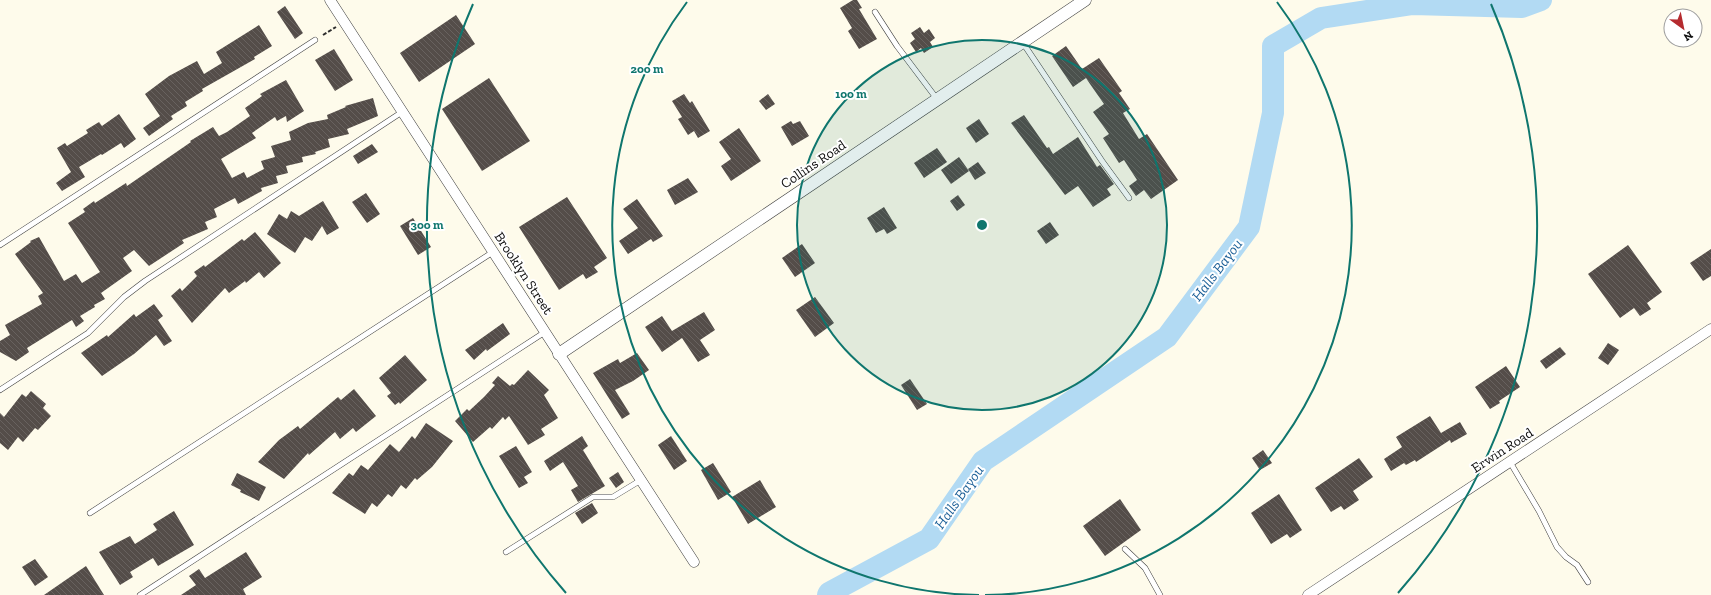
<svg xmlns="http://www.w3.org/2000/svg" width="1711" height="595" font-family="'Zilla Slab',serif">
<style>
.lines{fill:none;stroke-linecap:round;stroke-linejoin:round}
.river{stroke:#b2daf3;stroke-width:22}
.building{fill:url(#building-back-hatch)}
.service-casing{stroke:#3f3f3f;stroke-width:6}
.minor-casing{stroke:#3f3f3f;stroke-width:11}
.tertiary-casing{stroke:#3f3f3f;stroke-width:13}
.path{stroke:#2e2e2e;stroke-width:2;stroke-dasharray:4 2;stroke-linecap:butt}
.service{stroke:#fff;stroke-width:5}
.minor{stroke:#fff;stroke-width:10}
.tertiary{stroke:#fff;stroke-width:12}
.ring{fill:none;stroke:#0f766e;stroke-width:2}
.labels{text-anchor:middle;stroke-width:4;stroke-linejoin:round;paint-order:stroke}
.street-label{font-size:14px;fill:#0c0c0c;stroke:#fff}
.water-label{font-size:15px;font-style:italic;fill:#1b5f97;stroke:#fff}
.centre{fill:#0f766e;stroke:#fff;stroke-width:2}
.ring-label{font-size:12px;text-anchor:middle;font-weight:bold;fill:#0f766e;stroke:#fff;stroke-width:4;stroke-linejoin:round;paint-order:stroke}
</style>
<defs>
<pattern id="building-back-hatch" width="6" height="6" patternUnits="userSpaceOnUse"><rect width="6" height="6" fill="#544d49"/><path d="M-1 5l2 2M0 0l6 6M5-1l2 2" fill="none" stroke="#68625f"/></pattern>
</defs>
<rect width="100%" height="100%" fill="#fefbeb"/>
<g class="lines">
<path class="river" d="M828,595L829,593L929,539L983,461L1167,337L1249,227L1273,113V46L1321,18L1413,4L1522,7L1541,0"/>
</g>
<g class="building">
<path d="M853,0H857L862,8L859,9L877,39L859,49L848,31L852,28L840,8Z"/>
<path d="M285,6L303,33L295,39L277,12Z"/>
<path d="M456,15L475,44L419,82L400,53Z"/>
<path d="M259,25L272,46L254,57L255,59L202,89L203,91L185,102L187,106L171,116L173,119L149,136L143,128L160,116L145,94L169,76L197,61L204,74L222,63L216,52Z"/>
<path d="M920,27L924,33L929,29L935,38L930,42L933,47L924,53L921,48L916,52L910,43L915,39L911,33Z"/>
<path d="M1066,46L1082,69L1099,58L1122,91L1119,93L1130,109L1123,113L1139,139L1147,134L1178,180L1151,199L1144,190L1136,196L1129,186L1137,180L1124,160L1119,163L1103,138L1109,134L1093,112L1104,104L1090,84L1086,78L1073,87L1052,56Z"/>
<path d="M334,49L353,80L335,91L315,60Z"/>
<path d="M489,78L530,141L482,171L442,109Z"/>
<path d="M286,80L304,111L287,122L286,116L277,121L275,117L252,133L256,138L221,159L232,178L244,172L247,178L264,169L261,161L275,157L271,146L291,140L289,132L308,123L328,119L327,115L346,107L345,106L373,98L378,116L347,129L349,134L328,139L330,147L315,152L316,154L302,157L303,162L286,166L288,173L276,176L278,183L261,188L262,191L238,204L235,198L214,209L217,217L205,222L208,229L182,240L184,243L149,266L134,250L123,258L132,271L101,293L105,299L94,305L95,307L80,316L84,321L76,327L72,320L27,348L29,352L16,361L0,352V341L10,335L5,325L42,304L38,296L43,293L15,254L31,242L30,241L39,237L64,281L76,274L82,283L100,272L68,223L85,212L83,209L94,201L95,203L126,183L127,186L191,142L190,141L213,127L219,136L227,132L250,116L245,108L262,96L260,94Z"/>
<path d="M684,94L690,103L692,101L710,131L698,138L694,131L688,135L678,119L682,117L672,101Z"/>
<path d="M768,94L775,104L766,110L759,101Z"/>
<path d="M119,114L136,139L124,148L121,143L102,155L101,154L79,167L85,177L62,191L56,183L71,172L57,148L65,143L67,146L88,133L86,130L99,122L102,126Z"/>
<path d="M1024,115L1047,148L1049,147L1053,154L1078,137L1097,167L1100,165L1114,184L1107,189L1111,195L1093,207L1078,186L1065,195L1011,123Z"/>
<path d="M979,119L989,134L976,143L966,128Z"/>
<path d="M791,121L793,124L800,121L809,136L792,146L781,127Z"/>
<path d="M739,128L761,161L731,181L721,166L731,159L719,142Z"/>
<path d="M372,144L378,152L358,164L353,156Z"/>
<path d="M937,148L947,162L924,178L914,163Z"/>
<path d="M959,157L969,171L951,184L941,170Z"/>
<path d="M978,162L986,173L975,180L968,169Z"/>
<path d="M688,178L698,192L675,205L667,190Z"/>
<path d="M366,193L380,214L367,223L352,202Z"/>
<path d="M958,195L965,205L957,211L950,201Z"/>
<path d="M567,197L607,258L594,267L598,272L586,279L583,274L559,290L519,227Z"/>
<path d="M637,199L663,236L653,242L651,239L628,254L619,241L638,228L623,209Z"/>
<path d="M323,201L339,228L327,235L322,226L312,241L305,237L295,253L267,234L279,214L287,219L291,211L299,216Z"/>
<path d="M884,207L897,228L887,234L884,229L876,233L867,218Z"/>
<path d="M413,218L431,247L418,255L400,226Z"/>
<path d="M1050,222L1059,235L1046,244L1037,231Z"/>
<path d="M255,232L281,263L264,278L259,272L246,283L245,281L229,293L225,288L192,323L171,296L180,288L182,291L197,276L194,272L204,265L205,267L242,239L244,241Z"/>
<path d="M802,244L815,263L795,277L782,258Z"/>
<path d="M1628,245L1662,292L1647,303L1651,309L1640,316L1634,308L1620,318L1588,274Z"/>
<path d="M1711,249V276L1703,281L1690,263Z"/>
<path d="M815,297L834,323L815,337L796,310Z"/>
<path d="M154,304L163,316L158,320L172,341L164,346L156,335L134,354L102,376L81,353L107,335L108,337L134,314L136,317Z"/>
<path d="M704,312L715,330L700,340L710,355L698,362L682,338L662,352L645,327L662,316L672,331Z"/>
<path d="M503,323L510,334L487,351L486,349L474,360L465,350Z"/>
<path d="M1608,343L1619,350L1608,365L1598,358Z"/>
<path d="M1560,347L1566,354L1546,369L1540,361Z"/>
<path d="M637,353L649,370L633,381L615,390L630,414L622,419L593,373L618,359L620,363Z"/>
<path d="M405,355L427,380L400,404L399,402L395,405L387,396L391,393L379,378Z"/>
<path d="M1506,366L1520,387L1499,401L1500,403L1490,409L1475,387Z"/>
<path d="M528,370L549,390L544,395L558,418L541,429L545,435L528,445L509,416L505,420L503,417L492,429L490,427L473,442L455,421L467,409L469,411L484,397L495,385L492,383L498,376L510,386L512,384L514,385Z"/>
<path d="M910,379L927,404L917,410L901,385Z"/>
<path d="M354,389L376,416L356,432L353,428L340,439L335,432L309,455L308,453L284,479L258,462L279,440L298,426L300,429L338,397L341,400Z"/>
<path d="M31,391L46,404L43,408L51,416L38,430L35,428L23,442L18,437L8,450L0,443V413L4,417L22,394L26,397Z"/>
<path d="M1430,416L1441,433L1460,422L1467,434L1451,443L1450,440L1416,462L1415,460L1406,465L1404,463L1391,471L1384,459L1402,447L1396,437Z"/>
<path d="M426,423L453,441L432,467L417,480L415,478L406,489L401,485L392,497L388,494L377,507L372,503L365,514L332,493L349,473L353,476L361,465L368,470L390,444L399,452L412,436L415,439Z"/>
<path d="M582,436L588,446L583,450L605,486L578,502L571,490L578,486L563,462L550,471L544,461Z"/>
<path d="M671,436L687,461L674,470L658,445Z"/>
<path d="M516,446L532,472L524,477L528,483L519,488L499,456Z"/>
<path d="M1263,450L1272,463L1260,470L1252,458Z"/>
<path d="M1359,458L1373,477L1353,491L1359,500L1344,510L1341,506L1331,512L1315,488Z"/>
<path d="M713,463L731,492L718,500L701,470Z"/>
<path d="M618,472L624,482L616,488L609,478Z"/>
<path d="M237,473L266,487L259,501L240,492L241,490L231,485Z"/>
<path d="M760,480L776,507L748,524L732,497Z"/>
<path d="M1279,494L1302,530L1290,538L1287,534L1271,544L1251,513Z"/>
<path d="M1120,499L1141,530L1105,556L1083,526Z"/>
<path d="M592,503L598,513L582,524L575,513Z"/>
<path d="M174,511L194,545L158,566L153,558L130,572L133,577L120,585L99,552L130,536L135,544L157,530L153,524Z"/>
<path d="M246,552L262,577L243,589L246,595H181L196,585L189,576L199,569L205,578Z"/>
<path d="M35,559L48,577L35,586L22,567Z"/>
<path d="M86,566L104,595H44Z"/>
</g>
<g class="lines">
<g class="service-casing">
<g id="service">
<path d="M875,12L897,46L937,99"/>
<path d="M1023,43L1102,161L1129,198"/>
<path d="M0,245L315,40"/>
<path d="M0,390L88,333L124,297L145,281L402,112"/>
<path d="M1510,462L1539,511L1557,547L1566,557L1577,565L1588,582"/>
<path d="M90,513L493,252"/>
<path d="M1125,549L1145,568L1160,595"/>
<path d="M506,552L593,497H613L641,480"/>
<path d="M140,595L545,332"/>
</g>
</g>
<g class="minor-casing">
<g id="minor">
<path d="M330,0L694,562"/>
<path d="M1308,595L1711,329"/>
</g>
</g>
<g class="tertiary-casing">
<path id="tertiary" d="M559,354L1085,0"/>
</g>
<path class="path" d="M323,35L336,27"/>
<use href="#service" class="service"/>
<use href="#minor" class="minor"/>
<use href="#tertiary" class="tertiary"/>
</g>
<circle cx="982" cy="225" r="185" fill="#0f766e" fill-opacity=".12"/>
<g class="ring">
<circle cx="982" cy="225" r="185"/>
<path d="M979 595A370 370 0 0 1 687 2M1277 2A370 370 0 0 1 985 595"/>
<path d="M566 593A555 555 0 0 1 473 4M1491 4A555 555 0 0 1 1398 593"/>
</g>
<g class="labels">
<g class="street-label">
<text transform="translate(813 164) rotate(-34)" y="5">Collins Road</text>
<text transform="translate(524 273) rotate(57)" y="5">Brooklyn Street</text>
<text transform="translate(1502 450) rotate(-33)" y="5">Erwin Road</text>
</g>
<g class="water-label">
<text transform="translate(1217 270) rotate(-53)" y="5">Halls Bayou</text>
<text transform="translate(959 497) rotate(-55)" y="5">Halls Bayou</text>
</g>
</g>
<circle cx="982" cy="225" r="6" class="centre"/>
<g class="ring-label">
<text x="647" y="73">200 m</text>
<text x="851" y="98">100 m</text>
<text x="427" y="229">300 m</text>
</g>
<g transform="translate(1683 28) rotate(147)"><circle r="19" fill="#ffffff" stroke="#9e9e9e"/>
<path d="M0-3L7 15L0 10L-7 15Z" fill="#b52b2f"/>
<text y="-6" font-size="11" font-weight="bold" text-anchor="middle" fill="#0c0c0c">N</text>
</g>
</svg>
